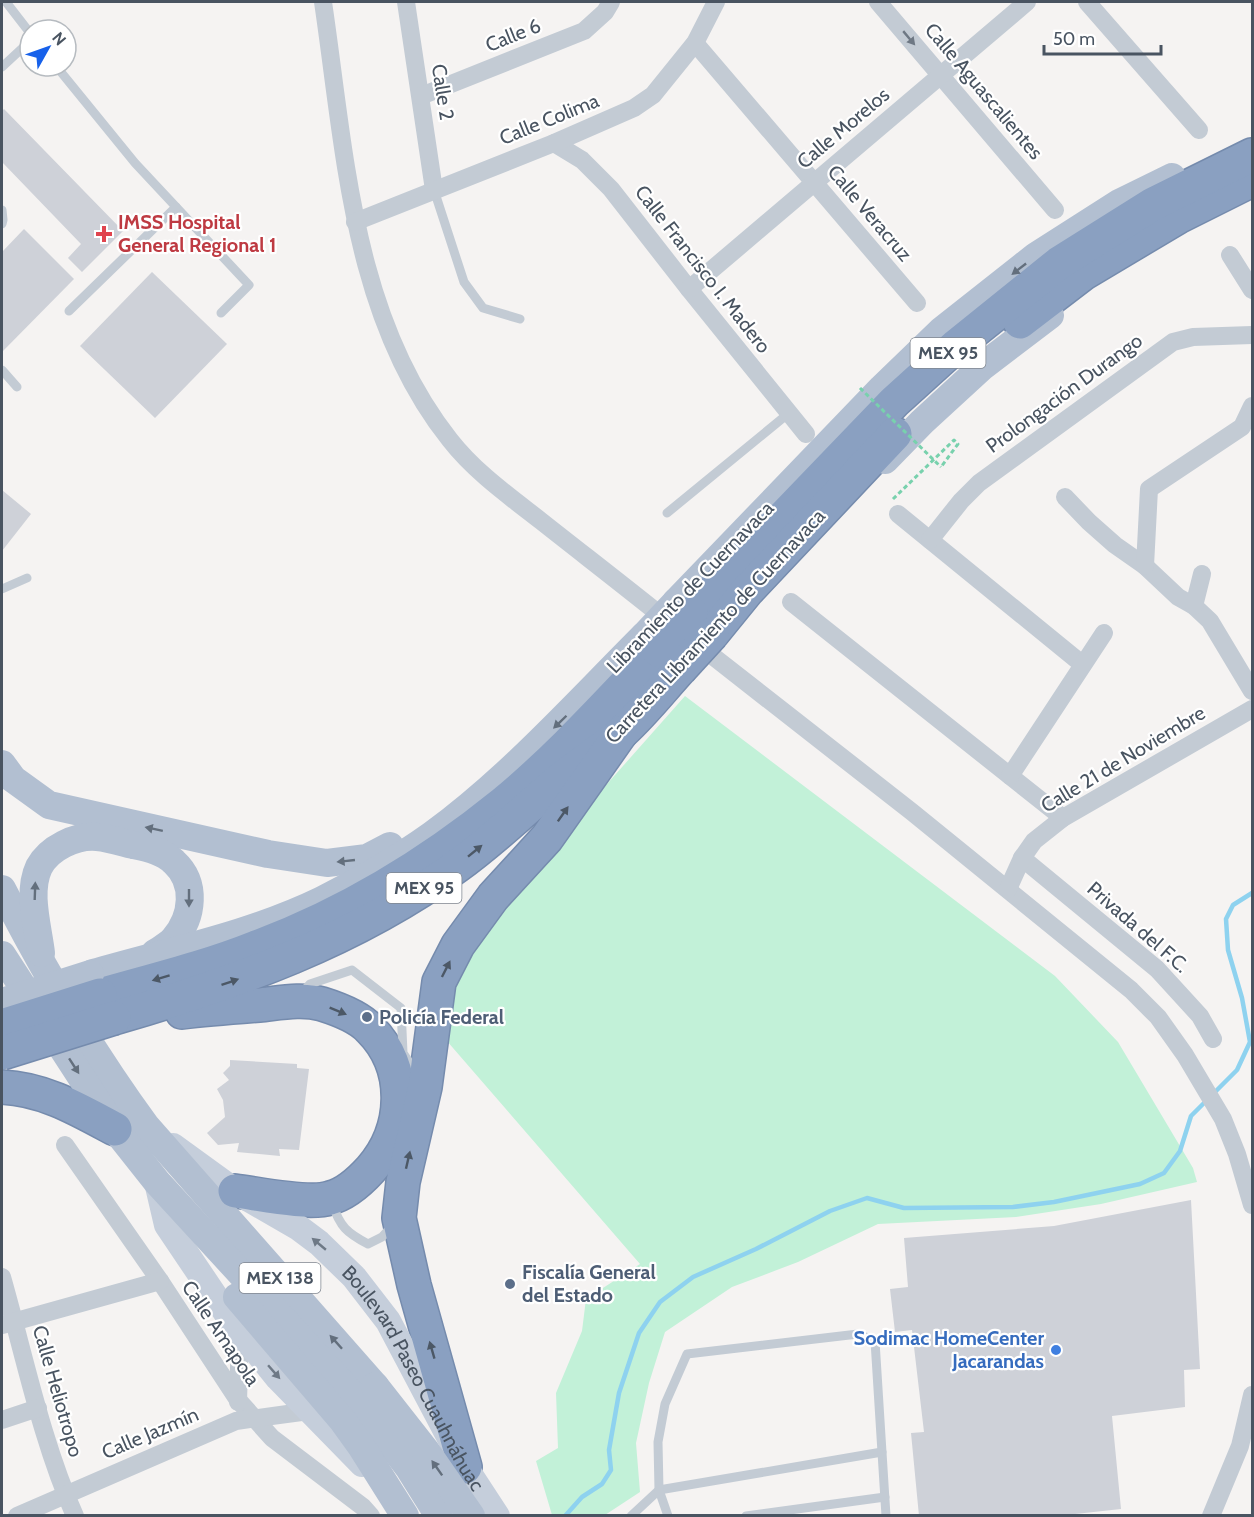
<svg xmlns="http://www.w3.org/2000/svg" width="1254" height="1517" font-family="Cabin,sans-serif">
<style>
.green{fill:#c2f1d8}
.lines{fill:none;stroke-linecap:round;stroke-linejoin:round}
.stream{stroke:#8ed2ef;stroke-width:4.5}
.building{fill:#ced1d8}
.highway-casing{stroke:#758bad;stroke-width:36}
.path{stroke:#78d1ad;stroke-width:3;stroke-dasharray:4.5 3;stroke-linecap:butt}
.lane{stroke:#c3cbd4;stroke-width:9}
.street{stroke:#c3cbd4;stroke-width:18}
.secondary{stroke:#c5cedb;stroke-width:26}
.primary{stroke:#b2bfd1;stroke-width:28}
.highway{stroke:#8aa0c1;stroke-width:33}
.highway-bridge-casing{stroke:#758bad;stroke-width:36;stroke-linecap:butt}
.path-bridge{stroke:#78d1ad;stroke-width:3;stroke-dasharray:4.5 3;stroke-linecap:butt}
.primary-bridge{stroke:#b2bfd1;stroke-width:28}
.highway-bridge{stroke:#8aa0c1;stroke-width:33}
.oneway{fill:#6e7884}
.oneway2{fill:#636f7d}
.oneway3{fill:#4c5866}
.oneway4{fill:#6e7986}
.health-dot{fill:#e0444e;stroke:#fff;stroke-width:2}
.service-dot{fill:#5c6f8a;stroke:#fff;stroke-width:2}
.shop-dot{fill:#3f7fe0;stroke:#fff;stroke-width:2}
.labels{text-anchor:middle;stroke-width:4.5;stroke-linejoin:round;paint-order:stroke}
.shield{fill:#fff;stroke:#808790;stroke-width:1.5}
.shield-label{font-size:18px;font-weight:bold;fill:#495461}
.street-label{font-size:20px;fill:#495461;stroke:#fff}
.health-label{font-size:20px;font-weight:bold;fill:#be3a42;stroke:#fff;text-anchor:start}
.service-label{font-size:20px;font-weight:bold;fill:#4e5e75;stroke:#fff;text-anchor:start}
.shop-label{font-size:20px;font-weight:bold;fill:#366cbe;stroke:#fff;text-anchor:end}
</style>
<rect width="100%" height="100%" fill="#f5f3f2"/>
<path class="green" d="M685,696L1055,976L1118,1042L1193,1168L1197,1182L1101,1204L1016,1217L878,1224L798,1262L732,1287L665,1332L649,1383L636,1443L640,1492L605,1515H552L536,1461L558,1448L556,1393L582,1331L586,1299L640,1264L440,1033L453,987L491,915Z"/>
<g class="lines">
<g class="stream">
<path d="M1212,1095L1237,1070L1250,1042L1242,998L1228,950L1226,919L1233,905L1252,893"/>
<path d="M565,1516L582,1497L602,1484L611,1470L609,1450L619,1393L639,1333L660,1302L693,1277L756,1249L830,1211L867,1198L904,1208L1013,1207L1054,1202L1140,1184L1164,1173L1180,1151L1191,1116L1206,1101"/>
</g>
</g>
<g class="building">
<path d="M4,109L123,231L82,272L68,258L81,244L2,162V111Z"/>
<path d="M24,229L74,279L2,352V252Z"/>
<path d="M152,272L227,344L155,418L80,346Z"/>
<path d="M2,490L31,514L2,551Z"/>
<path d="M230,1060L297,1064V1068L309,1069L299,1150L279,1149L280,1156L237,1152L239,1143L218,1145L207,1133L225,1117L223,1100L217,1089L229,1080L223,1073L230,1066Z"/>
<path d="M1191,1200L1200,1369L1184,1370L1185,1407L1112,1416L1121,1509L1057,1516H919L911,1433L924,1432L912,1330L895,1332L890,1289L908,1287L904,1238L1054,1226Z"/>
</g>
<g class="lines">
<g class="highway-casing">
<g id="highway">
<path d="M1020,322L1084,273L1178,217L1252,180"/>
<path d="M691,613L894,402L957,345L1059,263L1153,204L1252,155"/>
<path d="M712,634L747,591L895,434"/>
<path d="M100,995C152,980 206,967 256,947C345,914 429,863 503,803C559,757 608,702 658,650"/>
<path d="M182,1012C207,1009 233,1007 259,1005C279,1003 302,998 322,1004C338,1009 359,1017 370,1029C409,1068 406,1129 371,1169C361,1180 346,1194 330,1198C309,1205 259,1194 235,1191"/>
<path d="M114,1018C235,983 354,941 457,866C492,841 524,810 557,782C578,764 602,751 622,732C643,713 661,690 680,669"/>
<path d="M2,1087C44,1089 78,1109 115,1129"/>
<path d="M465,1467L414,1285L399,1218L403,1182L425,1087L439,982L458,945L493,897L547,838L621,733"/>
</g>
</g>
<path class="path" d="M893,499L954,440L958,444L941,467"/>
<g class="lane">
<path d="M6,2L30,33"/>
<path d="M56,66L135,163L249,285L221,313"/>
<path d="M2,67L30,41"/>
<path d="M434,190L464,282L483,308L520,319"/>
<path d="M2,210L3,220L2,224"/>
<path d="M69,311L176,207"/>
<path d="M2,370L17,387"/>
<path d="M667,513L789,413"/>
<path d="M2,589L27,578"/>
<path d="M301,994L310,984L352,970L401,1008L403,1053L417,1074"/>
<path d="M332,1203C340,1227 347,1233 368,1244L382,1237L393,1225"/>
<path d="M631,1516L659,1490L882,1452"/>
<path d="M668,1516L659,1490L658,1442L665,1404L687,1354L858,1334L875,1341L886,1516"/>
<path d="M746,1516L885,1497"/>
</g>
<g class="street">
<path d="M323,2C345,150 352,317 450,440C475,472 509,496 541,521C584,555 627,588 669,622"/>
<path d="M406,2L434,190"/>
<path d="M878,2L1055,210"/>
<path d="M1087,2L1199,130"/>
<path d="M695,43L917,303"/>
<path d="M421,96L584,31L605,12L611,2"/>
<path d="M554,143L582,160L611,189L689,289L806,434"/>
<path d="M355,222L554,143L634,108L653,95L695,43L716,2"/>
<path d="M1230,255L1252,290"/>
<path d="M689,289L1027,2"/>
<path d="M1065,497L1089,522L1115,545L1145,566L1178,597L1194,606L1210,621L1252,691"/>
<path d="M898,514L1082,664"/>
<path d="M930,540L961,501L979,483L1173,342L1193,337L1252,335"/>
<path d="M1145,566L1149,489L1242,427L1252,406"/>
<path d="M791,602L1063,818"/>
<path d="M1194,606L1202,574"/>
<path d="M696,643L912,812L1131,990L1158,1017L1185,1055L1223,1119L1237,1154L1252,1205"/>
<path d="M1010,776L1104,633"/>
<path d="M1022,858L1157,969L1200,1016L1213,1039"/>
<path d="M1008,889L1022,858L1034,841L1063,818L1252,709"/>
<path d="M65,1145L160,1281L238,1400L272,1438L363,1507L371,1516"/>
<path d="M2,1277C24,1354 42,1443 75,1516"/>
<path d="M2,1325L160,1281"/>
<path d="M238,1402L240,1332"/>
<path d="M2,1420L38,1408"/>
<path d="M17,1516L236,1421L309,1411"/>
<path d="M1211,1516L1240,1446L1252,1395"/>
</g>
<g class="secondary">
<path id="s1" d="M173,1146L235,1191L299,1228L319,1243L354,1277L388,1321L465,1467L497,1516"/>
<path d="M157,1182L167,1225L231,1320L278,1378L362,1464"/>
</g>
<g class="primary">
<path d="M885,460L922,422L983,366L1050,315"/>
<path d="M676,602L882,388L941,331L1036,256L1119,203L1172,177"/>
<path d="M2,764L13,779L49,805L268,854L327,863L367,858L390,846"/>
<path d="M2,889C44,971 91,1051 146,1126L375,1386"/>
<path d="M41,953C38,927 27,892 39,867C49,848 76,835 97,837C109,838 121,842 133,845C147,848 163,851 174,862C197,883 193,917 174,939C169,945 161,949 155,953"/>
<path d="M2,955L115,1129L157,1182L358,1401L409,1468L439,1516"/>
<path d="M93,973C169,951 250,935 322,900C360,881 397,860 432,835C510,778 576,704 644,636"/>
<path d="M237,1297L343,1421L361,1446L405,1516"/>
</g>
<use href="#highway" class="highway"/>
<g class="highway-bridge-casing">
<g id="highway-bridge">
<path d="M658,650L691,613"/>
<path d="M680,669L712,634"/>
<path d="M2,1026L100,995"/>
<path d="M2,1053L114,1018"/>
</g>
</g>
<path class="path-bridge" d="M860,388L941,467"/>
<g class="primary-bridge">
<path d="M644,636L676,602"/>
<path d="M2,1002L90,974"/>
<path d="M375,1386L426,1451L471,1516"/>
</g>
<use href="#highway-bridge" class="highway-bridge"/>
</g>
<defs><path id="oneway-solid" d="M-6-.8H1V-3.2L6.5 0L1 3.2V.8H-6Z" transform="scale(1.5)"/></defs>
<use class="oneway" href="#oneway-solid" transform="translate(909 38) rotate(50)"/>
<g class="oneway2">
<use href="#oneway-solid" transform="translate(1019 269) rotate(142)"/>
<use href="#oneway-solid" transform="translate(560 722) rotate(136)"/>
<use href="#oneway-solid" transform="translate(154 829) rotate(-168)"/>
<use href="#oneway-solid" transform="translate(346 861) rotate(174)"/>
<use href="#oneway-solid" transform="translate(35 891) rotate(-88)"/>
<use href="#oneway-solid" transform="translate(189 898) rotate(90)"/>
<use href="#oneway-solid" transform="translate(74 1066) rotate(57)"/>
<use href="#oneway-solid" transform="translate(336 1342) rotate(-132)"/>
<use href="#oneway-solid" transform="translate(437 1468) rotate(-125)"/>
</g>
<g class="oneway3">
<use href="#oneway-solid" transform="translate(563 814) rotate(-55)"/>
<use href="#oneway-solid" transform="translate(475 851) rotate(-39)"/>
<use href="#oneway-solid" transform="translate(446 969) rotate(-63)"/>
<use href="#oneway-solid" transform="translate(161 978) rotate(163)"/>
<use href="#oneway-solid" transform="translate(230 982) rotate(-19)"/>
<use href="#oneway-solid" transform="translate(338 1011) rotate(22)"/>
<use href="#oneway-solid" transform="translate(408 1160) rotate(-77)"/>
<use href="#oneway-solid" transform="translate(432 1350) rotate(-106)"/>
</g>
<g class="oneway4">
<use href="#oneway-solid" transform="translate(319 1244) rotate(-140)"/>
<use href="#oneway-solid" transform="translate(274 1372) rotate(49)"/>
</g>
<path class="health-dot" d="M101 225h6v6h6v6h-6v6h-6v-6h-6v-6h6z"/>
<g class="service-dot">
<circle cx="367" cy="1017" r="6"/>
<circle cx="510" cy="1284" r="6"/>
</g>
<circle class="shop-dot" cx="1056" cy="1350" r="6"/>
<g class="labels">
<g class="shield">
<rect x="910.5" y="338" width="75" height="30" rx="4.5"/>
<rect x="386.5" y="873" width="75" height="30" rx="4.5"/>
<rect x="239.5" y="1263" width="81" height="30" rx="4.5"/>
</g>
<g class="shield-label">
<text x="948" y="359">MEX 95</text>
<text x="424" y="894">MEX 95</text>
<text x="280" y="1284">MEX 138</text>
</g>
<g class="street-label">
<text transform="translate(513 35) rotate(-22)" y="7">Calle 6</text>
<text transform="translate(984 91) rotate(50)" y="7">Calle Aguascalientes</text>
<text transform="translate(443 92) rotate(81)" y="7">Calle 2</text>
<text transform="translate(549 119) rotate(-22)" y="7">Calle Colima</text>
<text transform="translate(843 128) rotate(-40)" y="7">Calle Morelos</text>
<text transform="translate(870 213) rotate(50)" y="7">Calle Veracruz</text>
<text transform="translate(703 269) rotate(52)" y="7">Calle Francisco I. Madero</text>
<text transform="translate(1064 393) rotate(-36)" y="7">Prolongación Durango</text>
<text transform="translate(690 587) rotate(-46)" y="7">Libramiento de Cuernavaca</text>
<text transform="translate(715 626) rotate(-47)" y="7">Carretera Libramiento de Cuernavaca</text>
<text transform="translate(1123 759) rotate(-31)" y="7">Calle 21 de Noviembre</text>
<text transform="translate(1138 927) rotate(41)" y="7">Privada del F.C.</text>
<text transform="translate(221 1333) rotate(56)" y="7">Calle Amapola</text>
<text dy="7" stroke="none"><textPath href="#s1" startOffset="342">Boulevard Paseo Cuauhnáhuac</textPath></text>
<text transform="translate(58 1391) rotate(74)" y="7">Calle Heliotropo</text>
<text transform="translate(150 1433) rotate(-23)" y="7">Calle Jazmín</text>
</g>
<g class="health-label">
<text x="118" y="229">IMSS Hospital<tspan x="118" dy="23">General Regional 1</tspan></text>
</g>
<g class="service-label">
<text x="379" y="1024">Policía Federal</text>
<text x="522" y="1279">Fiscalía General<tspan x="522" dy="23">del Estado</tspan></text>
</g>
<g class="shop-label">
<text x="1044" y="1345">Sodimac HomeCenter<tspan x="1044" dy="23">Jacarandas</tspan></text>
</g>
</g>
<rect width="1254" height="1517" fill="none" stroke="#495461" stroke-width="6"/>
<g transform="translate(48 48) rotate(50)"><circle r="28" fill="#ffffff" stroke="#b6bbc0" stroke-width="1.5"/>
<path d="M0-4.5L10 22L0 15L-10 22Z" fill="#1761ea"/>
<text y="-9" font-size="16" font-weight="bold" text-anchor="middle" fill="#495461">N</text>
</g>
<path d="M1044 45v9h117v-9" fill="none" stroke="#495461" stroke-width="3"/>
<text x="1053" y="45" font-size="18" fill="#495461" stroke="#ffffff" stroke-width="4.5" paint-order="stroke">50 m</text>
</svg>
